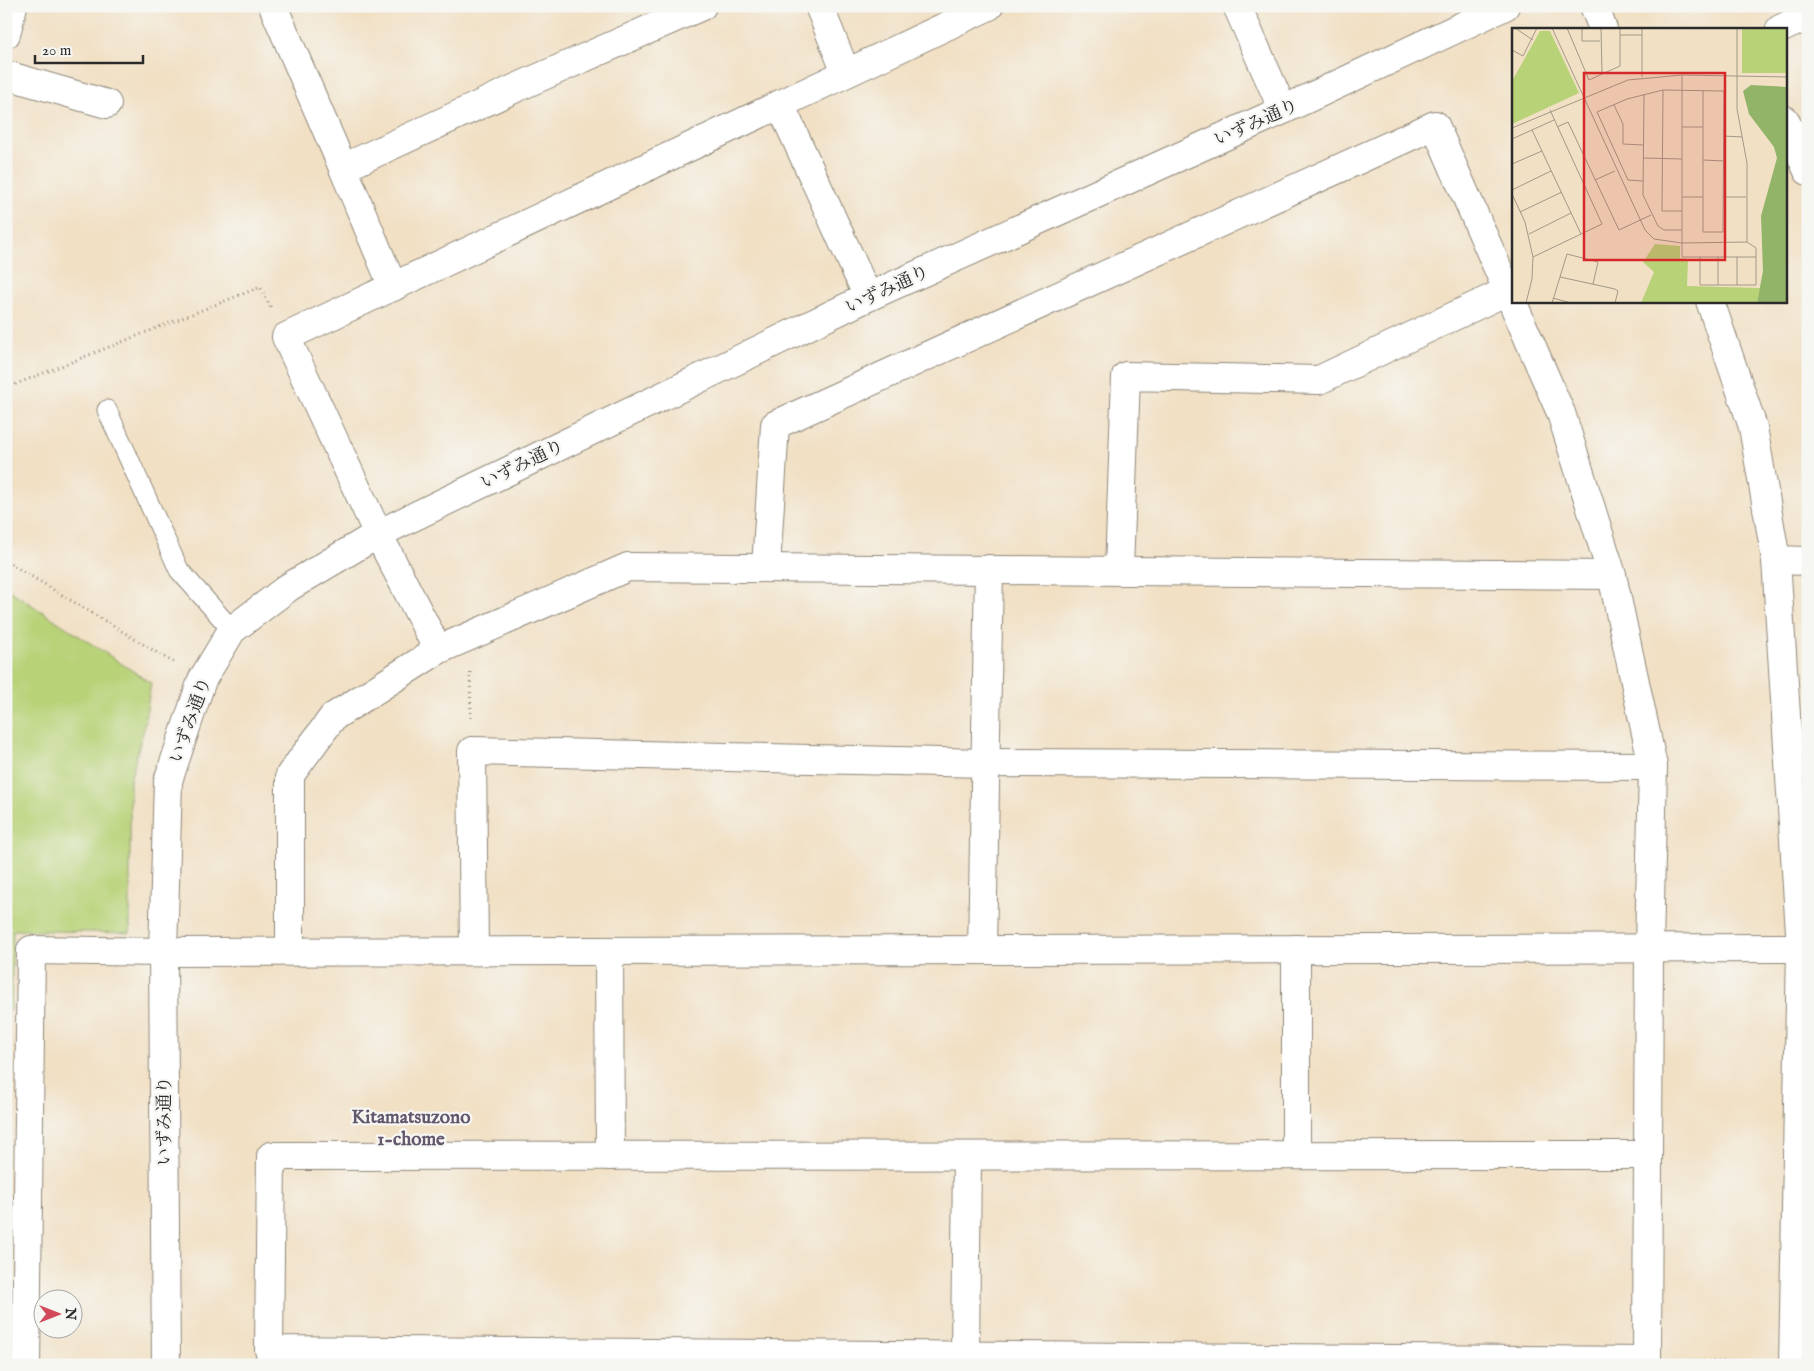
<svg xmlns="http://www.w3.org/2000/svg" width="1814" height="1371" font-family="'IM FELL English','Noto Serif JP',serif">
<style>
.green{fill:#b8d277;stroke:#727e51}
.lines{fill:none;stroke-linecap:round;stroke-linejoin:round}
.service-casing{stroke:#8e8678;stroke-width:21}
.pedestrian-casing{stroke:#8e8678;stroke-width:30}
.minor-casing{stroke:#8e8678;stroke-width:30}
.tertiary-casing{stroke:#8e8678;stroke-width:30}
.path{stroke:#8e8678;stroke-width:3;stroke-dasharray:1 4;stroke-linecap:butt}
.service{stroke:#fff;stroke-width:19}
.pedestrian{stroke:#fff;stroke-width:28}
.minor{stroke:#fff;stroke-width:28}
.tertiary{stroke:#fff;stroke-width:28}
.labels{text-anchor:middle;stroke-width:4.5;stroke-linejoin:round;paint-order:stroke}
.street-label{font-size:18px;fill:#2b2b2b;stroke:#f6f6f2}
.neighbourhood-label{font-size:19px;font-weight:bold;fill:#63576e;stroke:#f6f6f2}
.inset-road{fill:none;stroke:#a29887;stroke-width:1}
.view{fill:#d62828;fill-opacity:0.15;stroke:#d62828;stroke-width:2.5}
.inset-edge{fill:none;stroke:#2b2b2b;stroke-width:2.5}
</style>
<rect width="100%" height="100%" fill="#f6f6f2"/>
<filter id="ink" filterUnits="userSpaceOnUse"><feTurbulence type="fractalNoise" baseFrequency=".02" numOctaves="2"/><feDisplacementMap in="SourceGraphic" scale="10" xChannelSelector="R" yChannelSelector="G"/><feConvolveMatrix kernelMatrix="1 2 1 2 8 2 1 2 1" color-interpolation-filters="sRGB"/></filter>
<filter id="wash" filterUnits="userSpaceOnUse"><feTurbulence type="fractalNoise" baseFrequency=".0096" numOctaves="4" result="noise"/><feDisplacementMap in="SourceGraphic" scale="20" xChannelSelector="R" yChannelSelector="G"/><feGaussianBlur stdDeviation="1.12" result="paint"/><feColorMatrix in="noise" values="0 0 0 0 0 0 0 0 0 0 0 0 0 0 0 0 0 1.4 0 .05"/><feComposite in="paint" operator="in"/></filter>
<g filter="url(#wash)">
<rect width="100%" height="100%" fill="#f1e0c4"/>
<path class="green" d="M6,588L151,683L144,728L130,780V933L13,930L11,1010H6Z"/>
</g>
<g filter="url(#ink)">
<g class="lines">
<g class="service-casing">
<path id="service" d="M107,410L179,570L232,630"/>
</g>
<g class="pedestrian-casing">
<g id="pedestrian">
<path d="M819,6L846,73"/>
<path d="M1237,6L1283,110"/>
<path d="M343,168L393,287"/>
</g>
</g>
<g class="minor-casing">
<g id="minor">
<path d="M273,6L343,168L518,87L702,6"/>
<path d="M1780,29L1808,16"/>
<path d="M6,34L13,6"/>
<path d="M6,75L107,104"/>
<path d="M780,104L868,297"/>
<path d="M1785,120L1808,171"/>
<path d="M1776,560L1808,561"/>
<path d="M766,567L775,425L1435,125L1561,413L1612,575L1653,766L1649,949L1647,1361L269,1350L271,1156L1648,1155"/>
<path d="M1119,570L1126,376L1319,380L1507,291"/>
<path d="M438,650L378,534L286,337L989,6"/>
<path d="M1296,949V1155"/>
<path d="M982,950L989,569"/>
<path d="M290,951V775L333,717L438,650L628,567L1612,575"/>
<path d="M474,951L472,751L985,763L1653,766"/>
<path d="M609,951L610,1156"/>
<path d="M965,1356L967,1156"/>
<path d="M26,1365L31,950L163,952L1801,948"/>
</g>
</g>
<g class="tertiary-casing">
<g id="tertiary">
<path d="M1594,6L1603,29"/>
<path d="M1710,301L1753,427L1776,560L1801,948L1793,1365"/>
<path d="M166,1365L163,952L168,781L202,680L232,630L289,587L378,534L868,297L1283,110L1505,6"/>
</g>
</g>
<g class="path">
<path d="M6,388L260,287L271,308"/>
<path d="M6,561L176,664"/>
<path d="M470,672L471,718"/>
<path d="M1678,1361L1762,1362"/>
</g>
<use href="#service" class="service"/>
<use href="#pedestrian" class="pedestrian"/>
<use href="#minor" class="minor"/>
<use href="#tertiary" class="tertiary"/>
</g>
</g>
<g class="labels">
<g class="street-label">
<text transform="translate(1256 122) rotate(-24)" y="6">いずみ通り</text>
<text transform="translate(887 289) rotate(-25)" y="6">いずみ通り</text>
<text transform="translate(522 464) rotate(-26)" y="6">いずみ通り</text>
<text transform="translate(190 720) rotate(-70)" y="6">いずみ通り</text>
<text transform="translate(164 1121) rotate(-90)" y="6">いずみ通り</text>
</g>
<g class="neighbourhood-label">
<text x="411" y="1123">Kitamatsuzono<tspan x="411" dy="22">1-chome</tspan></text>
</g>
</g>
<g transform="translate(1512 28)">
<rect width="275" height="275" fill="#f1e0c4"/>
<path d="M230,0H275V45H230ZM28,3H38L67,65L0,96V53ZM143,216L168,218V230L176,231L175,258L248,260L245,275H129L142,244L131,234Z" fill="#b8d277"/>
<path d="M239,57L275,59V275H245L251,243L249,188L265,130L262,119L237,86L231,63Z" fill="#92b468"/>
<path class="inset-road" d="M3,0L21,12M40,0L133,202L142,211L170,215L235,214V135L225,81V0M55,0L77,52L108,38V0M70,0V13H88M89,0L90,46M108,7H130M0,22L11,28L25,0M170,47V229H244M130,49V0M151,62L150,183H170M132,66L131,167L146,198L152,202H170M102,77L111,96V116L131,117M45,99L56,94L107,202L139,187M170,99H191M0,100L116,52L170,47L275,49M20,102L69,206M212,108L230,109M0,111L42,92M131,130L170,131M191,132L212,133M0,136L30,123M83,152L103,143M131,153L116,152L85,84L115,71L151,62L212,63L211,204H191V62M0,162L39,143M0,166L13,194L21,229L20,251L14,275M170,169H191M211,169H234M8,184L50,164M17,206L59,185M21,229L90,196L38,82M188,229V257H244V220L235,214M206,229V257M225,229V257M81,256L86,234L55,226L48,249L103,261L106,263L103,275M41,270L59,275M40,275L48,249"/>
<path class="view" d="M72,45H213V232H72Z"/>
<rect width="275" height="275" class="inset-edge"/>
</g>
<rect width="1814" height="1371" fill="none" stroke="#f6f6f2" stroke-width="25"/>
<g transform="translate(58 1314) rotate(90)"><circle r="24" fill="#f6f6f2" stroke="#a5a5a2"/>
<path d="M0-4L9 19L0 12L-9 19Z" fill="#d1495b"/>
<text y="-8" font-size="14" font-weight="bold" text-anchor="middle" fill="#2b2b2b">N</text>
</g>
<path d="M35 55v8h108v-8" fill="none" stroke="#2b2b2b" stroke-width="2.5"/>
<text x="42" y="55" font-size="15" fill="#2b2b2b" stroke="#f6f6f2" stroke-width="4" paint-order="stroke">20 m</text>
</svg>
